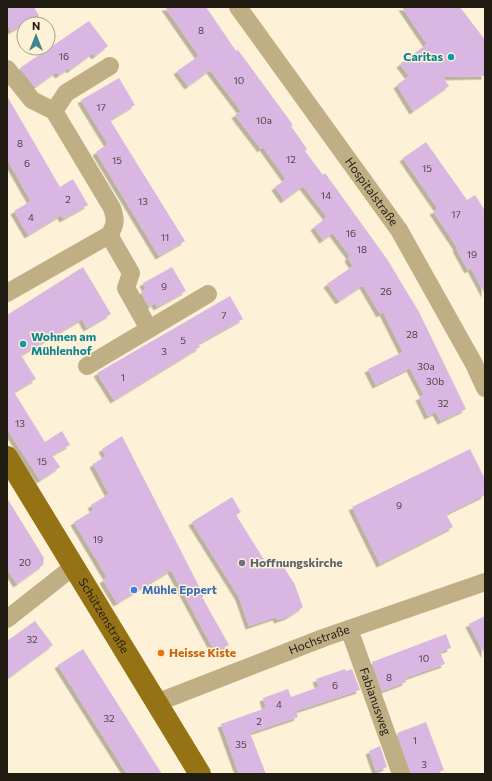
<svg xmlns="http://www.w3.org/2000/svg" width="492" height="781" font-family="Commissioner,sans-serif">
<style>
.building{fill:#d9b7e2;filter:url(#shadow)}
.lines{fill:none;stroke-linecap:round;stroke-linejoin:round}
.minor{stroke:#c0ae85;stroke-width:18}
.major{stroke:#957314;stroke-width:22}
.culture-dot{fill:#0f9aa8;stroke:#fdf2d8;stroke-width:1.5}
.worship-dot{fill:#6b7280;stroke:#fdf2d8;stroke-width:1.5}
.shop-dot{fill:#3f7fe0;stroke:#fdf2d8;stroke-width:1.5}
.food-dot{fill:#e8710a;stroke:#fdf2d8;stroke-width:1.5}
.labels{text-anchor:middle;stroke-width:3;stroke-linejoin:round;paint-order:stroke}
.number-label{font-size:10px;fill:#4f4345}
.culture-label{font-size:12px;font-weight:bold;fill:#0d838f;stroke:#fdf2d8;text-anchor:end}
.street-label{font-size:12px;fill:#211c11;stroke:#fdf2d8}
.worship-label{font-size:12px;font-weight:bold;fill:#5b616d;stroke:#fdf2d8;text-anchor:start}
.shop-label{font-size:12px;font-weight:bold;fill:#366cbe;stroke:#fdf2d8;text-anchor:start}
.food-label{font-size:12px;font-weight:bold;fill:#c56008;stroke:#fdf2d8;text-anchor:start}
</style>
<defs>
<filter id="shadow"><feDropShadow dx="-3.5" dy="3.5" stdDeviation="0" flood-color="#0004"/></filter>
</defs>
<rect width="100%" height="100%" fill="#fdf2d8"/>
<g class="building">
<path d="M7,7H34L39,16L11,31L7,23Z"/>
<path d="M165,7H206L236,51L238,50L293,125L291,126L307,149L305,151L323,175L325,173L387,259L419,312L466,409L441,421L436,412L428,416L419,397L424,395L410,368L376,385L368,369L403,352L383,312L380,314L363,285L339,301L327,284L353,266L348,258L350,256L333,233L323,240L314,227L327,217L303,186L284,200L275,187L286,179L263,147L261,149L235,115L241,111L210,70L188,86L177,71L199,56Z"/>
<path d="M402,7H460L485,40V76L443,77L449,86L413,111L397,85L409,76L400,64L427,44Z"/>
<path d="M89,21L108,46L95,56L93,53L70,70L69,68L59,75L56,72L35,87L20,68Z"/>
<path d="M119,78L135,105L110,120L185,241L159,256L96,152L108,144L81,100Z"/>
<path d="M7,96L60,187L73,179L88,205L63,219L61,215L28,235L14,211L31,201L7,159Z"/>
<path d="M426,142L467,200L475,195L485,211V294L471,268L468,270L456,248L457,247L433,211L438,209L403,158Z"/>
<path d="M83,267L111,314L87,328L82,319L21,355L36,379L14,392L45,442L62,431L70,445L52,455L60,467L40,480L7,429V315Z"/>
<path d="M172,267L186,291L157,307L155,303L149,307L141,292L146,289L143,283Z"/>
<path d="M230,296L243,319L198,344L200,347L114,400L97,373Z"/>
<path d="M122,436L204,596L202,597L229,645L215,652L171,570L117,603L103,580L107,577L74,522L94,510L91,505L109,494L93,464L106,456L102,449Z"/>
<path d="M470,449L485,479V495L446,514L453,527L380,564L352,507Z"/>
<path d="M232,497L241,512L236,515L268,566L280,561L295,585L303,607L289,616L278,620L276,617L249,626L239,597L192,522Z"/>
<path d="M7,498L44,558L43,565L17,584L7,569Z"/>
<path d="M485,616V655L469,624Z"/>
<path d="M35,621L53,645L7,679V641Z"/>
<path d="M446,634L451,648L440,652L445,664L405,678L406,682L382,691L372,662Z"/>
<path d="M83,649L162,774H127L58,665Z"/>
<path d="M345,669L346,671L352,669L360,690L296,711L298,717L250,733L266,774H239L221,724L266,708L263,698L288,689L291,697L319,687L316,679Z"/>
<path d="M426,722L444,770L433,774H411L397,733Z"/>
<path d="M380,746L387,767L376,771L369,751Z"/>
</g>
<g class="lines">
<g class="minor">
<path id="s1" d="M238,7L399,230L474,364L485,388"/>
<path d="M7,69L32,100L54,111L112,208C116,219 116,225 109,235L7,293"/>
<path d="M54,111L66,93L110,66"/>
<path d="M109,235L131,273L126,288L149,329"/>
<path d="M87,366L208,294"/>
<path d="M7,619L73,567"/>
<path id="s2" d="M349,629L401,774"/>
<path id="s3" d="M156,703L323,638L485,582"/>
</g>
<path class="major" id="s4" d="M7,457L200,774"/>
</g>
<g class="culture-dot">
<circle cx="451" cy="57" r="4"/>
<circle cx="23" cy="344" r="4"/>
</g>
<circle class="worship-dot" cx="242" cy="563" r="4"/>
<circle class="shop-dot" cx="134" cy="590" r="4"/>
<circle class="food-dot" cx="161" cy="653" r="4"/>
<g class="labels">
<g class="number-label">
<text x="201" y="34">8</text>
<text x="64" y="60">16</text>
<text x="239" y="84">10</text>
<text x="101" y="111">17</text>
<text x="264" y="124">10a</text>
<text x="20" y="147">8</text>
<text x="291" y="163">12</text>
<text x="117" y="164">15</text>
<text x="27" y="167">6</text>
<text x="427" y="172">15</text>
<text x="326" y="199">14</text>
<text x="68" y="203">2</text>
<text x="143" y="205">13</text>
<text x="456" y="218">17</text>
<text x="31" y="221">4</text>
<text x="351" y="237">16</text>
<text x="165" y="241">11</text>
<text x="362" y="253">18</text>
<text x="472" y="258">19</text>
<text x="164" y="290">9</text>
<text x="386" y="295">26</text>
<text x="224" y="319">7</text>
<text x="412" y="338">28</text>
<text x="183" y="344">5</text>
<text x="164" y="355">3</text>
<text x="426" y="370">30a</text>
<text x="123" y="381">1</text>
<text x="435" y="385">30b</text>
<text x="443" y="407">32</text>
<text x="20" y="427">13</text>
<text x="42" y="465">15</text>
<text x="399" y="509">9</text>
<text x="98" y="543">19</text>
<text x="25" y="566">20</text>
<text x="32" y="643">32</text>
<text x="424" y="662">10</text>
<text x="389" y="681">8</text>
<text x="335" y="689">6</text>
<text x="279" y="708">4</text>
<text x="109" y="722">32</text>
<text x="259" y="725">2</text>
<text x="415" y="744">1</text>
<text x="241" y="748">35</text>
<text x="424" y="768">3</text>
</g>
<g class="culture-label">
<text x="443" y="61">Caritas</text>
<text x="31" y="341" text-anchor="start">Wohnen am<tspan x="31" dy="14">Mühlenhof</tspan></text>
</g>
<g class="street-label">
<text dy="4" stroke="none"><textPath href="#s1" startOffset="228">Hospitalstraße</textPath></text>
<text dy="4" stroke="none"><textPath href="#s4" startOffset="186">Schützenstraße</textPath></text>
<text dy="4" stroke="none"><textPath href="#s3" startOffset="175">Hochstraße</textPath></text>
<text dy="4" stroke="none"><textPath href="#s2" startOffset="77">Fabianusweg</textPath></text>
</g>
<g class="worship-label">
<text x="250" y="567">Hoffnungskirche</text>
</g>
<g class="shop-label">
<text x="142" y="594">Mühle Eppert</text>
</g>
<g class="food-label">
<text x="169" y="657">Heisse Kiste</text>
</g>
</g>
<rect width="492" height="781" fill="none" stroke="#211c11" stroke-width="16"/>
<g transform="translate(36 36)"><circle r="19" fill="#fdf2d8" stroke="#a59c88"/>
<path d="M0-3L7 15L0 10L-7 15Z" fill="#408493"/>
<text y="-6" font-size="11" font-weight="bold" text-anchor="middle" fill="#211c11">N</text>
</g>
</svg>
